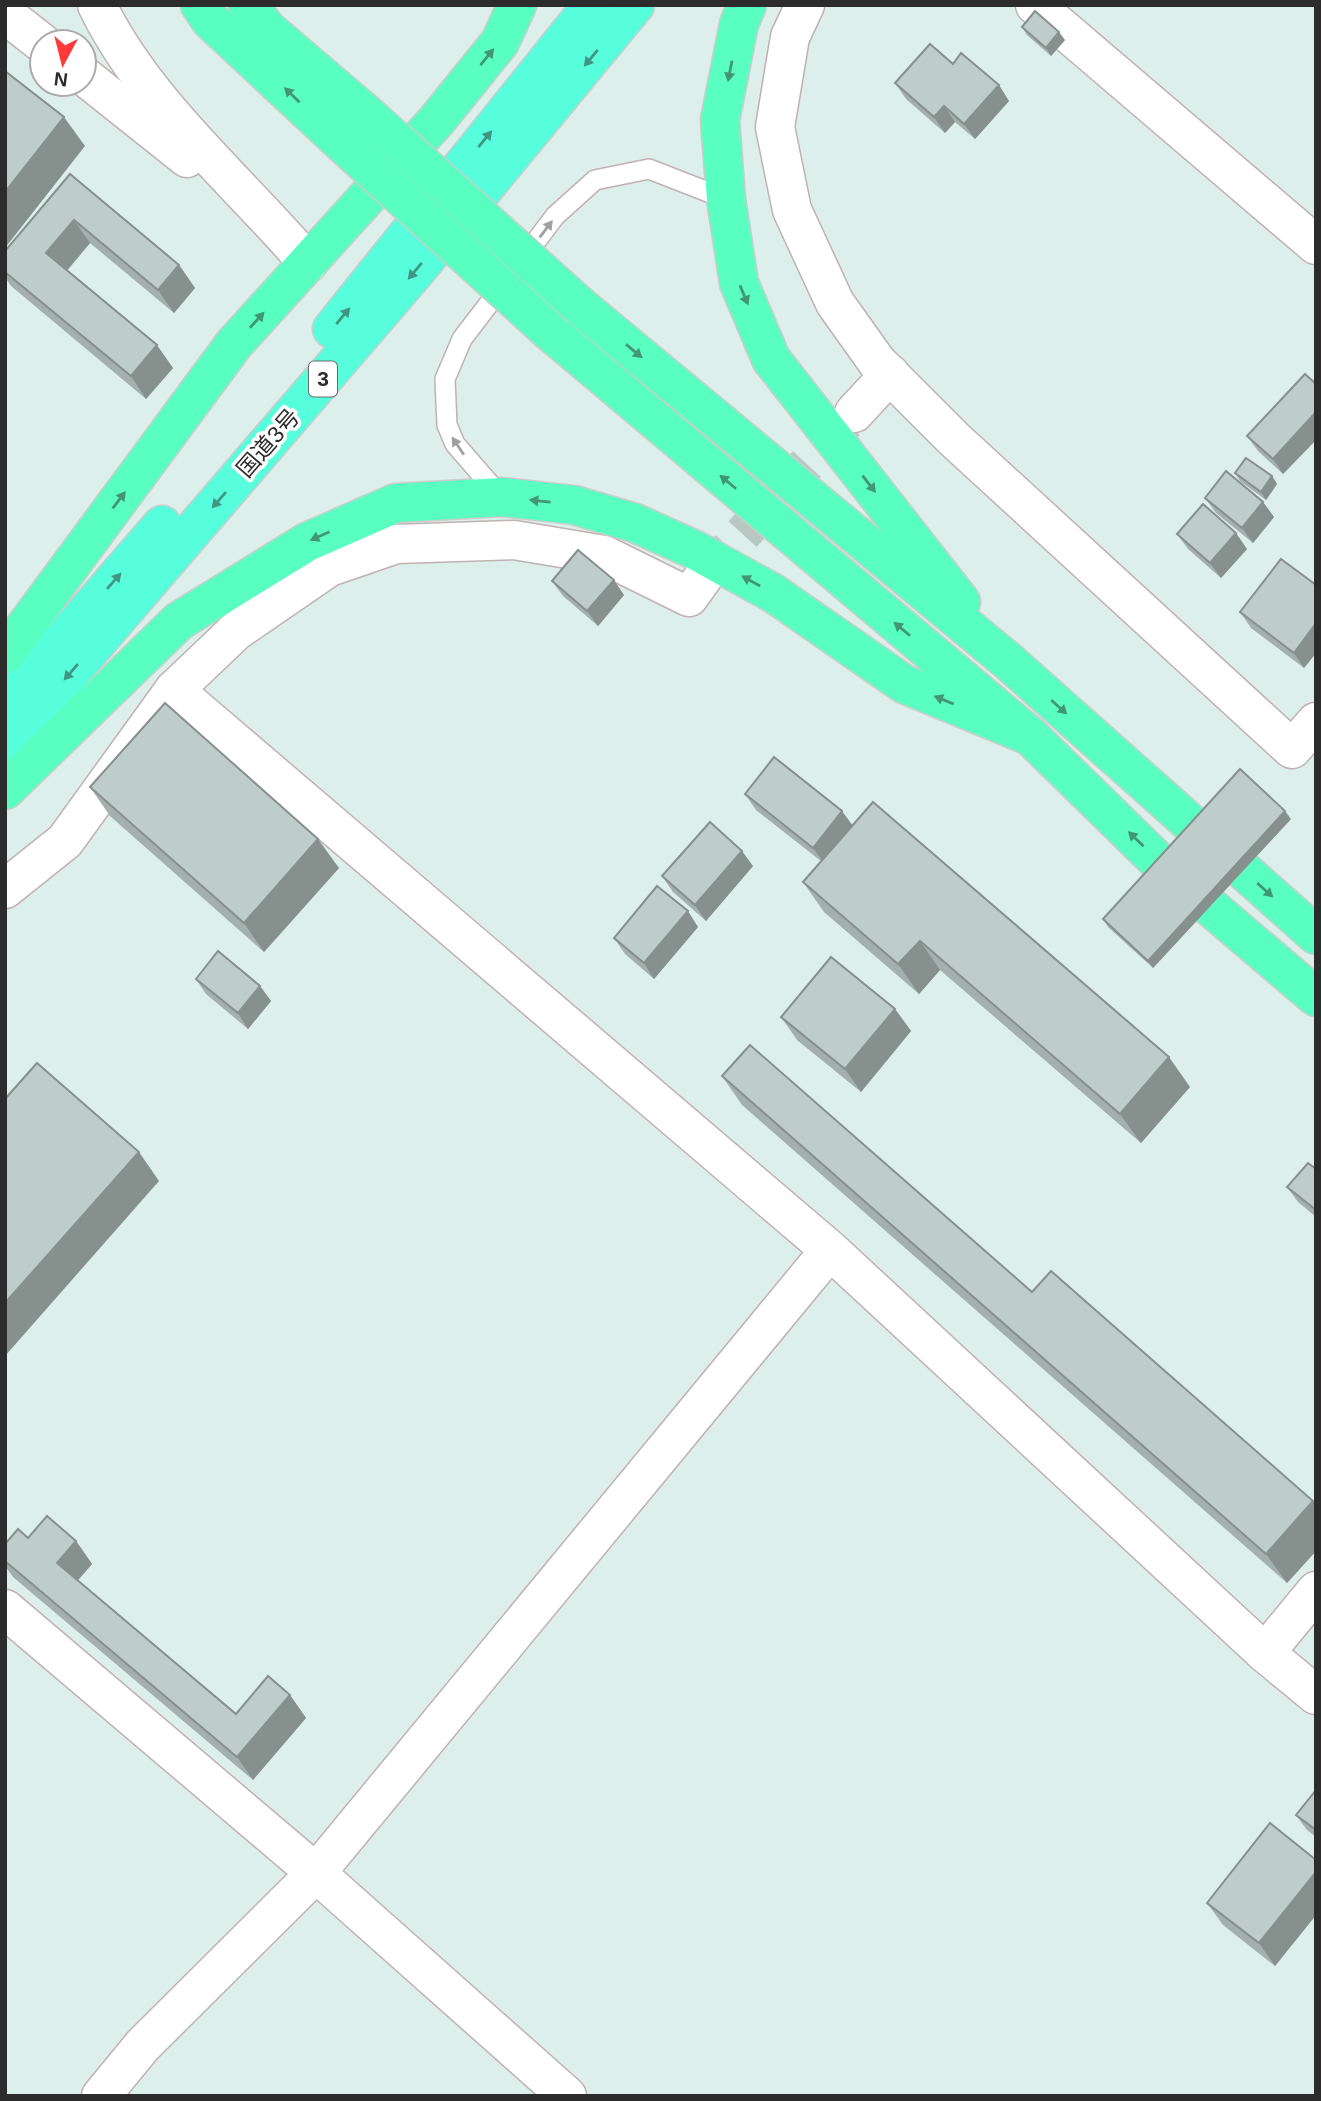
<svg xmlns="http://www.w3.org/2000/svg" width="1321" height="2101" font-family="Helvetica,'Noto Sans JP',sans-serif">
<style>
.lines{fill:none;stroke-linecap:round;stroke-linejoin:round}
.minor-tunnel{stroke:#bac8c4;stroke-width:38;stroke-dasharray:38 19;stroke-linecap:butt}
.service-casing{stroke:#c1b1b1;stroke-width:22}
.minor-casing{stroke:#c1b1b1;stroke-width:41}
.trunk-casing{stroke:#ccc;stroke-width:41}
.motorway-casing{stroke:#ccc;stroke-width:41}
.service{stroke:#fff;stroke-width:19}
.minor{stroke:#fff;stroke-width:38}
.trunk{stroke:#56fedb;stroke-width:38}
.motorway{stroke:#58ffc0;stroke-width:38}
.motorway-bridge-casing{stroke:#ccc;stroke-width:41;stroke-linecap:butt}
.motorway-bridge{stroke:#58ffc0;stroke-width:38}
.wall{fill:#a4b0ae}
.shaded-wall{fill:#86908d}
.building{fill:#bfcdca;stroke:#86908d;stroke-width:2}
.oneway{fill:#429676}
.oneway2{fill:#419584}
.oneway3{fill:#a0a0a0}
.labels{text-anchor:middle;stroke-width:7;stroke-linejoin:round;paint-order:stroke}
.shield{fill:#fff;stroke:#6b6b6b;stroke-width:2}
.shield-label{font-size:21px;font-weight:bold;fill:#2c2c2c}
.street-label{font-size:23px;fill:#2c2c2c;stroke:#fff}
</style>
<rect width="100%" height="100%" fill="#ddefea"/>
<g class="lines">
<path class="minor-tunnel" d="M704,576L854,413"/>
<g class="service-casing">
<g id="service">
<path d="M522,260L555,216L595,180L649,169L726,199"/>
<path d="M501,497L455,444L447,425L445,379L462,339L504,284"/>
</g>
</g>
<g class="minor-casing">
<g id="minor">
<path d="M97,5C144,103 238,181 308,263"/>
<path d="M805,5L790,37L775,127L792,210L835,303L877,362L954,439L1292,749L1316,722"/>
<path d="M1035,5L1316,245"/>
<path d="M5,14L42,43"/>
<path d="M84,76L187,158"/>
<path d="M854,413L890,374"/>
<path d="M174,690L236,631L329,567L396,544L514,540L604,555L689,597L704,576"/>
<path d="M5,889L65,841L174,690L830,1250L1265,1653L1316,1695"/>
<path d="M5,1609L316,1873L567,2096"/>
<path d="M1265,1653L1316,1591"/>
<path d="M101,2096L143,2045L316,1873L830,1250"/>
</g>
</g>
<g class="trunk-casing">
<g id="trunk">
<path d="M332,329L592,5"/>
<path d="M5,706L162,525"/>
<path d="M5,749L415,272L635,5"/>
</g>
</g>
<g class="motorway-casing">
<g id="motorway">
<path d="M200,5L210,20L341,142"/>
<path d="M248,5L267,29L363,111"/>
<path d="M747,5L739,24L720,120L726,199L739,283L771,359L961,602"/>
<path d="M581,307L1008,661L1316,935"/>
<path d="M547,329L1030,736L1167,870L1316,997"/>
<path d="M5,654L234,344L437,120L500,42L517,5"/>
<path d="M5,790L179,621L307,542L396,503L502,497L574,505L635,523L695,550L773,593L904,684L1030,736"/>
</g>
</g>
<use href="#service" class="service"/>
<use href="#minor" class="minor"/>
<use href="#trunk" class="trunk"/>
<use href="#motorway" class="motorway"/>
<g class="motorway-bridge-casing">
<g id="motorway-bridge">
<path d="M363,111L581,307"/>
<path d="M341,142L547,329"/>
</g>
</g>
<use href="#motorway-bridge" class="motorway-bridge"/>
</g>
<g class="wall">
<path d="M1022,27L1065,40L1051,56L1027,35Z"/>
<path d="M953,64L1009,101L975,139L955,122L945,133L906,99L895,83Z"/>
<path d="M70,174L179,265L195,288L174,313L90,243L67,271L173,368L146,399L11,286L5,277V251Z"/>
<path d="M1316,384V440L1283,474L1258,451L1247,436Z"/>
<path d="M1235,473L1272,476L1277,484L1266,500L1240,481Z"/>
<path d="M1205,498L1263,502L1274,517L1253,543L1216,513Z"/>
<path d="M1177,534L1247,549L1221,578L1188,549Z"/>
<path d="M552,581L624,595L598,626L563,596Z"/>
<path d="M1316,585V653L1304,668L1251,628L1240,612Z"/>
<path d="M90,787L339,868L264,952L110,816Z"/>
<path d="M745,794L852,825L1190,1087L1141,1143L940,970L919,994L824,912L803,882L821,861L756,810Z"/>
<path d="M1291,819L1153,968L1108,927L1103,919Z"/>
<path d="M753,866L706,921L673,892L662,876Z"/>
<path d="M698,927L654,979L625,954L614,938Z"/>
<path d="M196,979L260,986L271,1001L248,1029L206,994Z"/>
<path d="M895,1009L911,1031L861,1092L797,1040L781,1017Z"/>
<path d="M722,1076L1032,1292L1313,1501L1316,1504V1551L1287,1583L742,1105Z"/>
<path d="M1316,1169V1217L1298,1202L1287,1187Z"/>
<path d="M28,1538L76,1541L92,1564L78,1580L236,1714L290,1695L306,1718L253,1780L13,1577L5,1566V1544Z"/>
<path d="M1316,1790V1837L1307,1830L1296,1815Z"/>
<path d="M1316,1860V1915L1275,1966L1223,1925L1207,1903Z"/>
</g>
<g class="shaded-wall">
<path d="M1059,32L1065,40L1051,56L1046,48Z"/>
<path d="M999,85L1009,101L975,139L964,124Z"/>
<path d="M944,106L955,122L945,133L934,117Z"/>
<path d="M64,117L85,146L5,248V192Z"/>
<path d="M74,220L90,243L62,276L46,253Z"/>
<path d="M179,265L195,288L174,313L158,290Z"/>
<path d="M157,345L173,368L146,399L131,376Z"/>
<path d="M1316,412V440L1283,474L1273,459Z"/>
<path d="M1272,476L1277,484L1266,500L1261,492Z"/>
<path d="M1263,502L1274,517L1253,543L1242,528Z"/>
<path d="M1236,533L1247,549L1221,578L1210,563Z"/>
<path d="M614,580L624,595L598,626L587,611Z"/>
<path d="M1316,623V653L1304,668L1294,653Z"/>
<path d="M842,811L853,826L824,863L813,848Z"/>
<path d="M1285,811L1291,819L1153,968L1148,961Z"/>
<path d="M318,839L339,868L264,952L244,923Z"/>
<path d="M742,851L753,866L706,921L695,905Z"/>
<path d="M688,911L698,927L654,979L644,963Z"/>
<path d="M920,941L940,970L919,994L898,964Z"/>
<path d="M260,986L271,1001L248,1029L238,1013Z"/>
<path d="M895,1009L911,1031L861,1092L845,1069Z"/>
<path d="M1169,1057L1190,1087L1141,1143L1120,1114Z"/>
<path d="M139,1152L159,1181L5,1356V1303Z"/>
<path d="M1313,1501L1316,1504V1551L1287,1583L1266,1554Z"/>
<path d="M76,1541L92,1564L73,1586L57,1563Z"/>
<path d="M290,1695L306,1718L253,1780L237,1757Z"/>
<path d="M1316,1872V1915L1275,1966L1259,1943Z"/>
</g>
<g class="building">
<path d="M1035,11L1059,32L1046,48L1022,27Z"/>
<path d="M930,44L953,64L961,53L999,85L964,124L944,106L934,117L895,83Z"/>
<path d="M5,71L64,117L5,192Z"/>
<path d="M70,174L179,265L158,290L74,220L46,253L157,345L131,376L5,272V251Z"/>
<path d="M1305,374L1316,384V412L1273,459L1247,436Z"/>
<path d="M1246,458L1272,476L1261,492L1235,473Z"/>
<path d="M1226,471L1263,502L1242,528L1205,498Z"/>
<path d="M1203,504L1236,533L1210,563L1177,534Z"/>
<path d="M578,550L614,580L587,611L552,581Z"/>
<path d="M1281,559L1316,585V623L1294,653L1240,612Z"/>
<path d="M165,703L318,839L244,923L90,787Z"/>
<path d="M774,757L842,811L813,848L745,794Z"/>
<path d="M1240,769L1285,811L1148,961L1103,919Z"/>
<path d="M873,802L1169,1057L1120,1114L920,941L898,964L803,882Z"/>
<path d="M710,822L742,851L695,905L662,876Z"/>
<path d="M657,886L688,911L644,963L614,938Z"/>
<path d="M218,951L260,986L238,1013L196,979Z"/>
<path d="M831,957L895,1009L845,1069L781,1017Z"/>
<path d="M750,1045L1032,1292L1051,1271L1313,1501L1266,1554L722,1076Z"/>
<path d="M37,1063L139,1152L5,1303V1099Z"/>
<path d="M1308,1163L1316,1169V1210L1287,1187Z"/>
<path d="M47,1516L76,1541L57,1563L236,1714L268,1676L290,1695L237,1757L5,1561V1544L18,1529L28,1538Z"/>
<path d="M1316,1790V1830L1296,1815Z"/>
<path d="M1270,1823L1316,1860V1872L1259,1943L1207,1903Z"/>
</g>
<defs><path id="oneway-solid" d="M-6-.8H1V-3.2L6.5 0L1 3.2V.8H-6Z" transform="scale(1.75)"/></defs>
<g class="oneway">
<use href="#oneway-solid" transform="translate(487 57) rotate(-51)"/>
<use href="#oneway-solid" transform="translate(730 71) rotate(101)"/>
<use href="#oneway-solid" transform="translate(292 95) rotate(-136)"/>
<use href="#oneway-solid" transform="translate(744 295) rotate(67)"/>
<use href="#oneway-solid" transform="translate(257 320) rotate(-48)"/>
<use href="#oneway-solid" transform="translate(634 351) rotate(40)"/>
<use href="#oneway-solid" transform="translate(728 482) rotate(-140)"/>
<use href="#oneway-solid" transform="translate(869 484) rotate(52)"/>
<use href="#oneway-solid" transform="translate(119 500) rotate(-53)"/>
<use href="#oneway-solid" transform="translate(540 501) rotate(-174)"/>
<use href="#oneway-solid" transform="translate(320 536) rotate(156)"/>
<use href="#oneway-solid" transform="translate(751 581) rotate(-151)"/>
<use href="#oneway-solid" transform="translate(902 629) rotate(-140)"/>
<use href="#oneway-solid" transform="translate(944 700) rotate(-158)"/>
<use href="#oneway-solid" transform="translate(1059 707) rotate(42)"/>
<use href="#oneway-solid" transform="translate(1136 839) rotate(-136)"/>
<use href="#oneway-solid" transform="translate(1265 890) rotate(42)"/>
</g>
<g class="oneway2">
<use href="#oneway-solid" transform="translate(591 58) rotate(130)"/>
<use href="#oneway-solid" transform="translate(485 139) rotate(-51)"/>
<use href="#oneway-solid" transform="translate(415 271) rotate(130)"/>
<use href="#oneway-solid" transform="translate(343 316) rotate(-50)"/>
<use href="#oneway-solid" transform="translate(219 500) rotate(131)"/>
<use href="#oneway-solid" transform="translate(114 581) rotate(-49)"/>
<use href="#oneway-solid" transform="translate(71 672) rotate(131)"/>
</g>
<g class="oneway3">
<use href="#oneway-solid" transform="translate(546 229) rotate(-53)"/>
<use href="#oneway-solid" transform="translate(458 446) rotate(-124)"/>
</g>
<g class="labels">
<rect class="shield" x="309" y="361.5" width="28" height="35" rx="5"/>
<g class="shield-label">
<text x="323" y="386">3</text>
</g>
<g class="street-label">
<text transform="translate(268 443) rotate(-49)" y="8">国道3号</text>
</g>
</g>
<rect width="1321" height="2101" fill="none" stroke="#2c2c2c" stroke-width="14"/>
<g transform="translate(63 63) rotate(187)"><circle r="33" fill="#ffffff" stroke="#ababab" stroke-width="2"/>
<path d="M0-5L12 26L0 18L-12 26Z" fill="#ff3a3a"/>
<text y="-10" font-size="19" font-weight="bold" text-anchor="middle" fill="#2c2c2c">N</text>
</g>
</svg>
